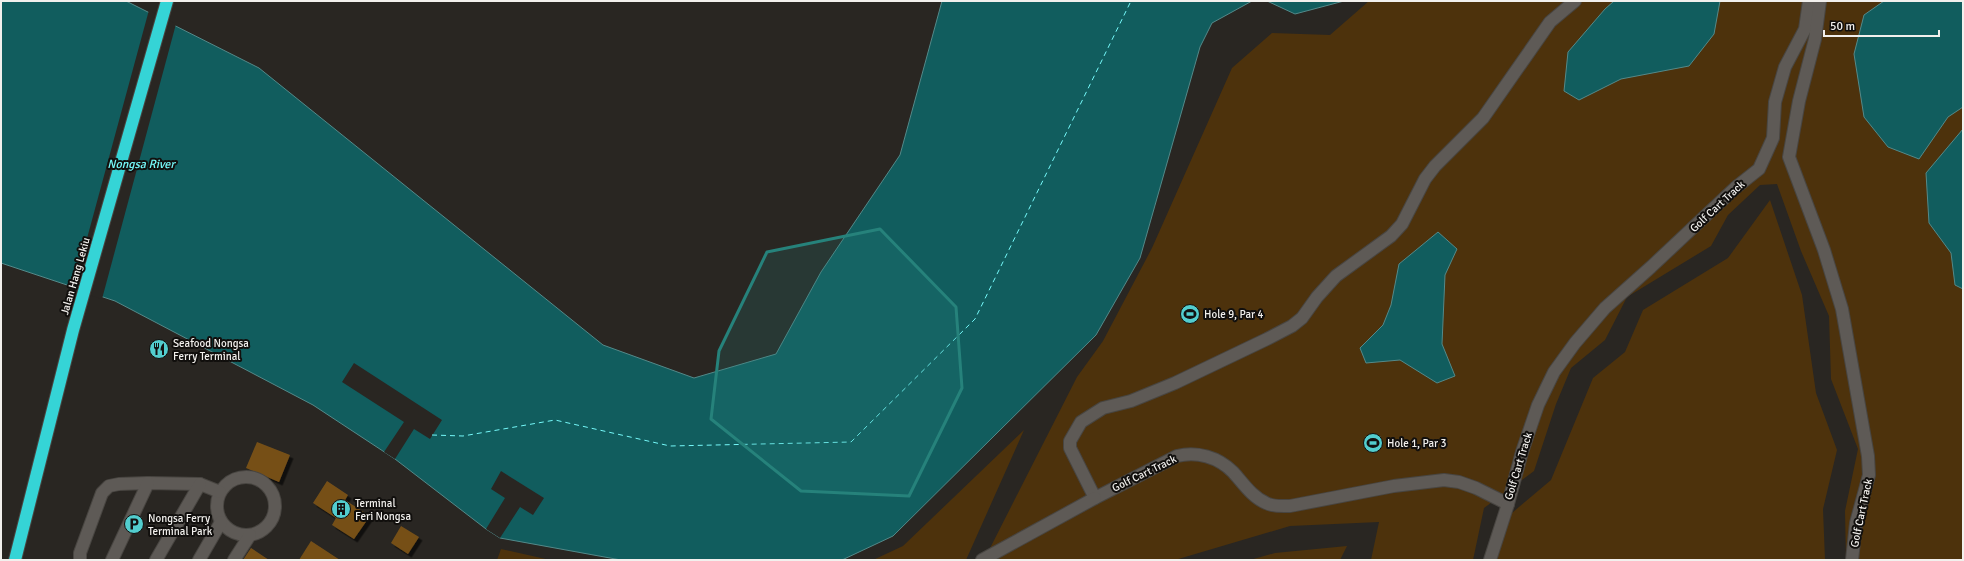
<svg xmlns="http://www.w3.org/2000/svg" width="1964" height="561" font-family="Signika,sans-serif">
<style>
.green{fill:#4d320c}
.water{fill:#115d5e;stroke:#548989}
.pier{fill:#292622}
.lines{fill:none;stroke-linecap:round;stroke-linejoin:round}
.ferry{stroke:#75f9fa;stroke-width:1;stroke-dasharray:5 4;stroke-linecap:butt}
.building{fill:#765019;filter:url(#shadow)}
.minor-casing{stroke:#484541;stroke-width:14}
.highway-casing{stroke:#484541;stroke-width:14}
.minor{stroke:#5e5a56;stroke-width:12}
.highway{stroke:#35d4d6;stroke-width:12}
.marked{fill:#26827b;fill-opacity:0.2;stroke:#26827b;stroke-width:3;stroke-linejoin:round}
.labels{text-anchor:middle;stroke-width:4;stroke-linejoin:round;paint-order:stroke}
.street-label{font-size:11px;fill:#f2f0ed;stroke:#110f0d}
.poi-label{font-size:11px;fill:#f2f0ed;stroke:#110f0d;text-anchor:start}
.water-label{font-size:12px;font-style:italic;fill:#75f9fa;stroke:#110f0d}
</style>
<defs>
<filter id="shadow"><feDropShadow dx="3.5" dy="3.5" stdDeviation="0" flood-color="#0009"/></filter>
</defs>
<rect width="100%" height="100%" fill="#292622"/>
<g class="green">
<path d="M1369,1H1963V560H1846L1845,511L1858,449L1831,379L1829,316L1801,251L1777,184L1760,185L1728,215L1711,246L1627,297L1605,340L1571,368L1556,404L1534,471L1484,508L1473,560H1371L1379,522L1290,526L1175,560H984L1077,377L1103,341L1152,248L1232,68L1272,33L1330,35Z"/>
<path d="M1770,200L1802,295L1816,393L1837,450L1823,509L1825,560H1495L1506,518L1551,480L1593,378L1625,352L1643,310L1728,258Z"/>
<path d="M1024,430L966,560H873L903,546Z"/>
<path d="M1347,546L1340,560H1250L1275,553Z"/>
<path d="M501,549L550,560H497Z"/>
</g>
<g class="water">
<path d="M1,1H126L259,68L603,345L694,378L776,354L821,272L900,155L942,1H1252L1212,23L1200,47L1140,258L1096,335L893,536L842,560H621L500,538L486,529L395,459L313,405L115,301L1,263Z"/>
<path d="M1267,1H1344L1295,14Z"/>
<path d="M1614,1H1720L1714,34L1689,66L1621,79L1579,100L1564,91L1568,52L1605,9Z"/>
<path d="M1884,1H1963V107L1948,117L1919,159L1888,147L1864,117L1854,54L1864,15Z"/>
<path d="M1963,129V289L1955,285L1951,253L1929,223L1926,173Z"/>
<path d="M1438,232L1457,249L1445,275L1442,344L1455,376L1437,383L1400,360L1366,363L1360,348L1383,325L1391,305L1399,264Z"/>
</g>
<g class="pier">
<path d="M149,10L176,24L102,299L73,290Z"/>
<path d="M354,363L442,420L430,439L414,429L395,459L384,452L404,422L342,382Z"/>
<path d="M501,471L544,498L533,515L520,507L500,538L486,529L505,498L491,489Z"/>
</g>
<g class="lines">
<path class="ferry" d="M432,435L463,436L555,420L670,446L851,442L975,319L1131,1"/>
</g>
<g class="building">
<path d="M257,442L290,455L279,482L246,468Z"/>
<path d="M327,481L348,495L345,500L370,516L354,539L332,525L336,518L313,503Z"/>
<path d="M401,526L419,537L408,554L391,543Z"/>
<path d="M311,541L340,560H299Z"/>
<path d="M251,548L269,560H243Z"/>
</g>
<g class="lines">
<g class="minor-casing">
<g id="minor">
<path d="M1575,1L1550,22L1483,118L1435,166L1425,179L1402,224L1391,236L1336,276L1317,297L1302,318L1292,326L1267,339L1175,383L1131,401L1103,408L1081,422L1070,441V448L1095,498L1177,456C1197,451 1218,457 1233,472C1243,483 1252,497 1266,503C1273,507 1282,506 1290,506L1394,486L1444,480L1459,482L1476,488L1508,504L1522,452L1538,405L1554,372L1575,343L1605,308L1651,267L1735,188L1759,169L1773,138L1775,102L1785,67L1805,29L1809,1"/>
<path d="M1820,1L1815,39L1799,101L1789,157L1824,250L1842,309L1868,456L1869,475L1856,523L1852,560"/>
<circle cx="246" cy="506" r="29"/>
<path d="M80,560V553L102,493L109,486L119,484L148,483L200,484L220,492"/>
<path d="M112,560L148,483"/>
<path d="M156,560L200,484"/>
<path d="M199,560L221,522"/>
<path d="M234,560L250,535"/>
<path d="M982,560L1095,498"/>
<path d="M1490,560L1508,504"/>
</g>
</g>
<g class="highway-casing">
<path id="highway" d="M15,560L73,330L167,1"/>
</g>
<use href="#minor" class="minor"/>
<use href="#highway" class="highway"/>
</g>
<path class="marked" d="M880,229L956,307L962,388L909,496L801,491L711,419L719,351L767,252Z"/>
<defs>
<g id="stadium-disc" transform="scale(1)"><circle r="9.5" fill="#52cdce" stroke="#110f0d"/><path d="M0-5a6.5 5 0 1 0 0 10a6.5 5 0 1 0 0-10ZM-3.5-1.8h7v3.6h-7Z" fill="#111"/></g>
<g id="restaurant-disc" transform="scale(1)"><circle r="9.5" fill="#52cdce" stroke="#110f0d"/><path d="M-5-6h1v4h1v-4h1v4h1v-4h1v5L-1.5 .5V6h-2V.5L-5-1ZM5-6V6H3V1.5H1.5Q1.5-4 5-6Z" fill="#111"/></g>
<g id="building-disc" transform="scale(1)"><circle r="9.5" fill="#52cdce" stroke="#110f0d"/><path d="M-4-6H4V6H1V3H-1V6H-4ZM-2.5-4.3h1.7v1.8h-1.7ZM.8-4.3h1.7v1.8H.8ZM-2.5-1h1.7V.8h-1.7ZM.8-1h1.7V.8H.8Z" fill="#111"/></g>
<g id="parking-disc" transform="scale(1)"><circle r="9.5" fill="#52cdce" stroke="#110f0d"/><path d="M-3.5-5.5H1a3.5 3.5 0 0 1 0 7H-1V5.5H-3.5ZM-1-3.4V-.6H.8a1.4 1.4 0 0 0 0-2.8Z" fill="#111"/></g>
</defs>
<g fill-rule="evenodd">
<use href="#stadium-disc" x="1190" y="314"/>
<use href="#restaurant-disc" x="159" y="349"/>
<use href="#stadium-disc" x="1373" y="443"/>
<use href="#building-disc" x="341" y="509"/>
<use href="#parking-disc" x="134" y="524"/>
</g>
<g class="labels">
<g class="street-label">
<text transform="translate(1717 206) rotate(-43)" y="4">Golf Cart Track</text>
<text transform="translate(75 276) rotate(-74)" y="4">Jalan Hang Lekiu</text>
<text transform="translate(1518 466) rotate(-73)" y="4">Golf Cart Track</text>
<text transform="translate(1144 473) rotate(-26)" y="4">Golf Cart Track</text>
<text transform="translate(1861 513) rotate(-78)" y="4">Golf Cart Track</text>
</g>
<g class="poi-label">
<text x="1204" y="318">Hole 9, Par 4</text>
<text x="173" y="347">Seafood Nongsa<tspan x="173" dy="13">Ferry Terminal</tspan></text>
<text x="1387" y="447">Hole 1, Par 3</text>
<text x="355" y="507">Terminal<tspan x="355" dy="13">Feri Nongsa</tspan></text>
<text x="148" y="522">Nongsa Ferry<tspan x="148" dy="13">Terminal Park</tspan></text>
</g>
<g class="water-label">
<text x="141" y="168">Nongsa River</text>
</g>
</g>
<rect width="1964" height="561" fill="none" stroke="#f2f0ed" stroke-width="4"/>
<path d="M1824 30v6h115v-6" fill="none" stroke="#f2f0ed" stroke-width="2"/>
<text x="1830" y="30" font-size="12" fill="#f2f0ed" stroke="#110f0d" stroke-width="3" paint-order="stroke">50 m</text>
</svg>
